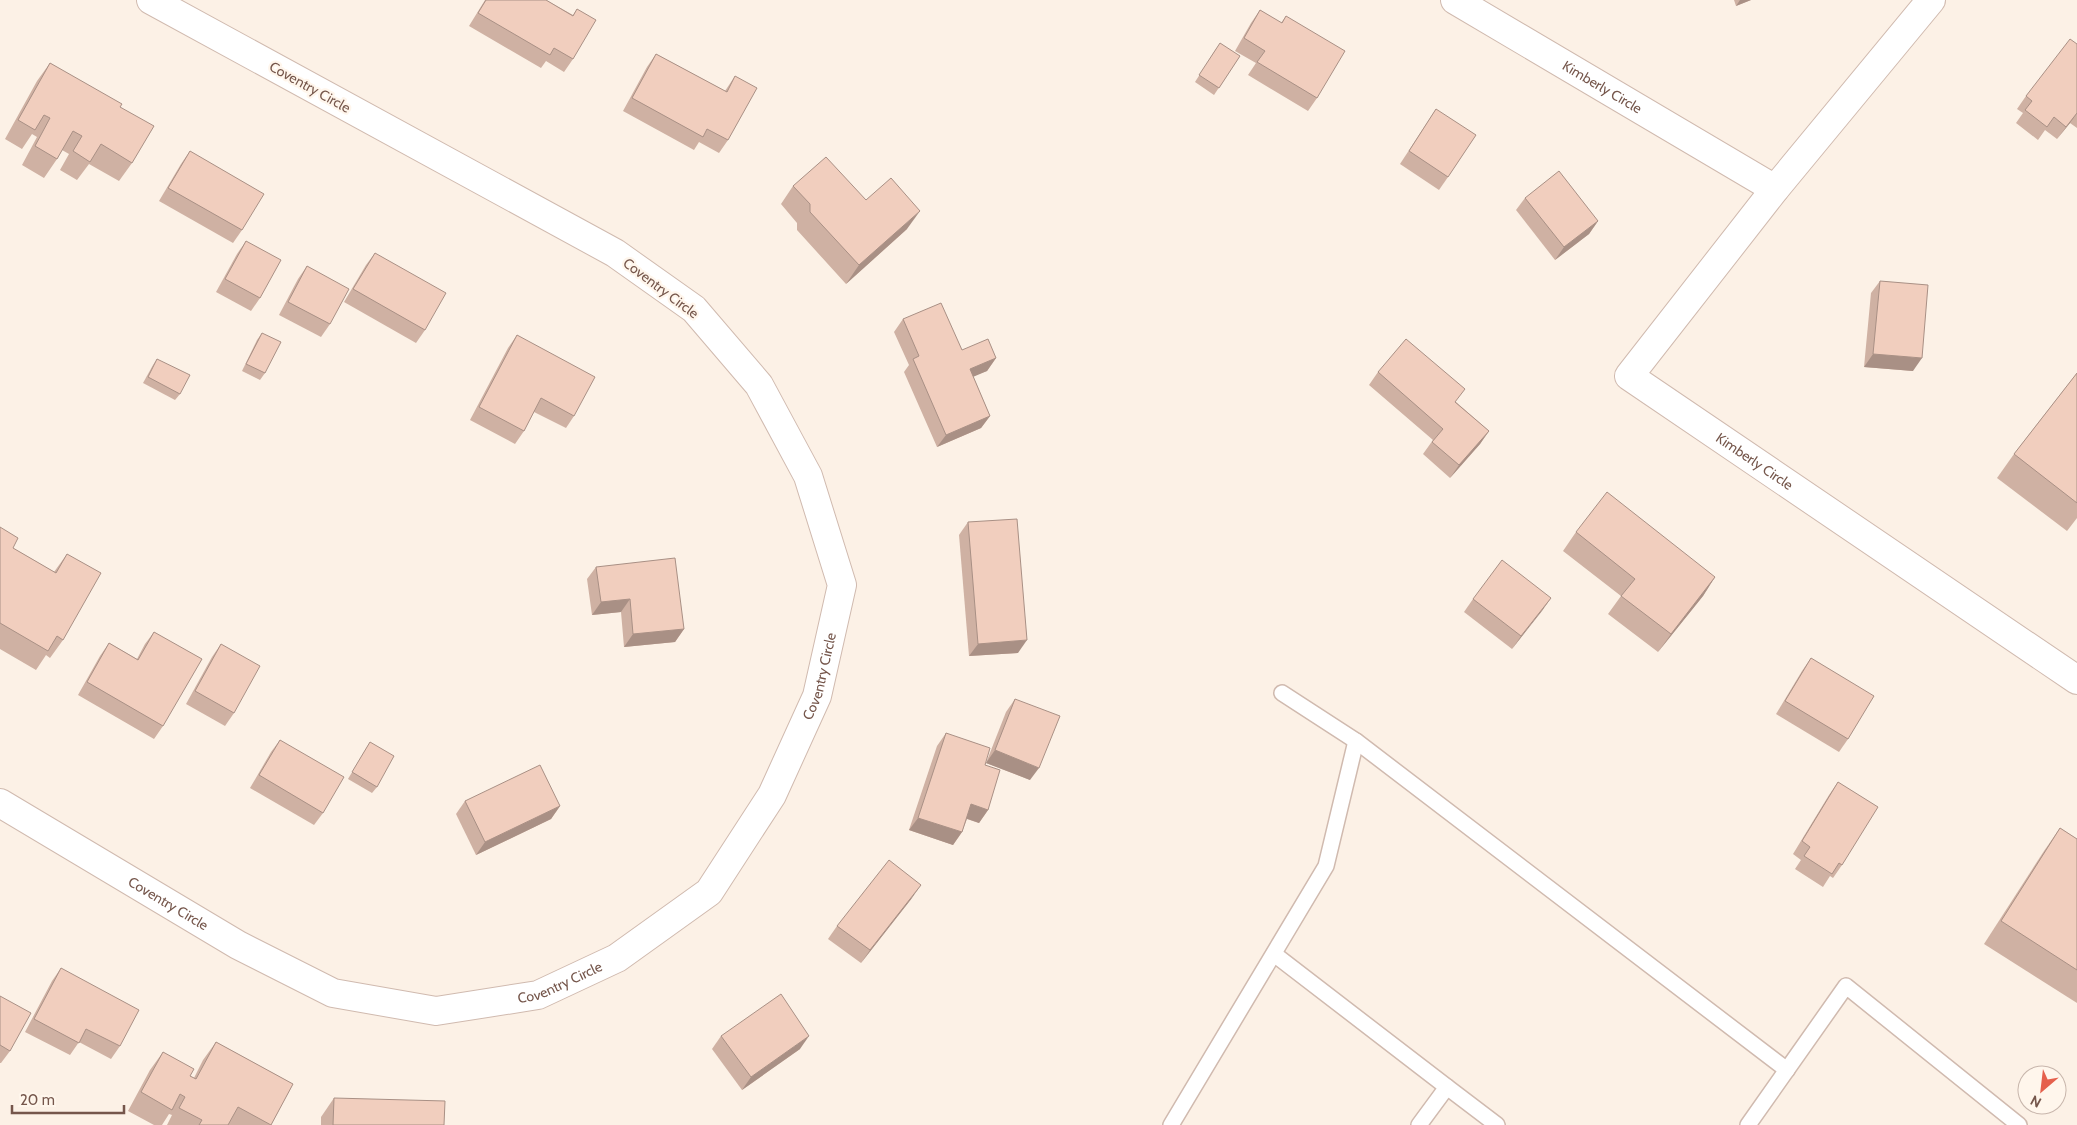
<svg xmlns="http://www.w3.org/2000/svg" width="2077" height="1125" font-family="Cabin,sans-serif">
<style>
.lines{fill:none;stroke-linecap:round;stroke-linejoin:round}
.service-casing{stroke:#d0baaf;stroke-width:18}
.minor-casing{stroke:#d0baaf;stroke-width:30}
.service{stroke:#fff;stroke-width:15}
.minor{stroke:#fff;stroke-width:28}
.wall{fill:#cfb1a3}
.shaded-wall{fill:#a99085}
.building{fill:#f1cebe;stroke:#a99085}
.labels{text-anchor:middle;stroke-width:4.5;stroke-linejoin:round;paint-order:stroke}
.street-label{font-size:14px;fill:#75564b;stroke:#fff6ec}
</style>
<rect width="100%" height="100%" fill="#fcf1e6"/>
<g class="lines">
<g class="service-casing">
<g id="service">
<path d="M1282,693L1356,741L1787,1070"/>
<path d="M1274,954L1447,1087"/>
<path d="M1171,1125L1326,866L1356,741"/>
<path d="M1419,1125L1447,1087L1497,1125"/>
<path d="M1748,1125L1846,986L2019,1125"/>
</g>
</g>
<g class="minor-casing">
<g id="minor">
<path id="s1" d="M1455,0L1775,189L1931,0"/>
<path id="s2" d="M1775,189L1629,376L2077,680"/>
<path id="s3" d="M0,803L238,945L333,993L436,1011L538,995L617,958L709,892L772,795L817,696L842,585L808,476L759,385L694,309L615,253L151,0"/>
</g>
</g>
<use href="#service" class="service"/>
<use href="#minor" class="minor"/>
</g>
<g class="wall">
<path d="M485,0H546L573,15L577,9L573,59L564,72L546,61L541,68L469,26Z"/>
<path d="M1734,0H1751L1736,6Z"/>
<path d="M1260,10L1281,23L1286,16L1317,98L1308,111L1248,75L1256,63L1235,51L1251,23Z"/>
<path d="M2077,44V128L2070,123L2057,139L2045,130L2038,140L2016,123L2023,113L2017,109L2026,96Z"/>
<path d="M1216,49L1240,56L1214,95L1195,82Z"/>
<path d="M656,54L725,91L735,76L728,140L719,153L699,142L694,150L623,111L647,67Z"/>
<path d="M50,63L120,107L132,163L119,181L89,164L77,180L60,170L69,154L62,150L57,159L44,178L22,165L37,137L32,134L22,149L5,139L37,81Z"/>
<path d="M1436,109L1448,177L1439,190L1400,164Z"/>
<path d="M190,151L242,230L233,243L159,201L181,164Z"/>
<path d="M793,186L866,200L907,229L846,284L797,230V223L781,204Z"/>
<path d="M1525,198L1598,221L1589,234L1555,260L1516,210Z"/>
<path d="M246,241L260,298L251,311L216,292L237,254Z"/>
<path d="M375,253L425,330L416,343L344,302L366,265Z"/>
<path d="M307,266L330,324L321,337L279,315L298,279Z"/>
<path d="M1880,281L1913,371L1864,367L1871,293Z"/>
<path d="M903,319L962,350L996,358L987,371L973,376L990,416L981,428L937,447L904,372L909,365L894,332Z"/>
<path d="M262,333L265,373L260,380L242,371L257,340Z"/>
<path d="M517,335L574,416L566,428L534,412L524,431L515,444L470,420L508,348Z"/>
<path d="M157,359L180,394L175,400L143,383L153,365Z"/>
<path d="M1378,372L1456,402L1489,431L1480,444L1450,478L1423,454L1433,440L1369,385Z"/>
<path d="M2077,373V518L2067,531L1997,478L2014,454Z"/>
<path d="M968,522L1018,653L969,656L959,535Z"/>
<path d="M0,527L13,548L54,572L67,554L63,640L50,658L46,655L36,670L0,649Z"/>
<path d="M1576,532L1715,577L1703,596L1658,652L1608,614L1621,596L1563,551Z"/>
<path d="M596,567L684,629L675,642L624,647L621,612L592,615L587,579Z"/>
<path d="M1551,598L1512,649L1464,612L1473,599Z"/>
<path d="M154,632L163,726L154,739L78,695L100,656L109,643L137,659L145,644Z"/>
<path d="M221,644L234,713L225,726L186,704L212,657Z"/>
<path d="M1811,658L1848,739L1839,752L1776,714L1802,671Z"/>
<path d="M1015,699L1030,780L986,763L1006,712Z"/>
<path d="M946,733L985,765L988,810L979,823L967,819L962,832L953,845L909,830L937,746Z"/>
<path d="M280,740L323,813L314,825L250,788L271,752Z"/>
<path d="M370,742L377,787L372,793L348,779Z"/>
<path d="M1838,782L1842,865L1833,878L1830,876L1823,887L1795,869L1801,860L1793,854L1829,795Z"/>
<path d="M465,801L560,806L551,819L476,855L456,814Z"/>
<path d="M2060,828L2077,839V1003L1984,944L2044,851Z"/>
<path d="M912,898L861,963L828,939L837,926Z"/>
<path d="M61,968L120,1046L111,1059L79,1042L70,1055L25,1032L52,981Z"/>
<path d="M0,996L10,1051L1,1063H0Z"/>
<path d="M721,1036L800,1049L742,1090L712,1049Z"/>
<path d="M216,1042L293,1084L271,1125H167L172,1115L169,1114L162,1125H154L128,1111L150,1070L163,1052L190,1076L194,1078L203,1060Z"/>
<path d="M334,1098L444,1125H321V1117Z"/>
</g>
<g class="shaded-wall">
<path d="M1740,0H1751L1736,6Z"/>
<path d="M2077,113L2070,123L2057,139L2066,127Z"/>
<path d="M920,211L907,229L846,284L859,265Z"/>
<path d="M1598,221L1589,234L1555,260L1564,247Z"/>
<path d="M1873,354L1922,358L1913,371L1864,367Z"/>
<path d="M996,358L987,371L961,382L970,369Z"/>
<path d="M990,416L981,428L937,447L946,435Z"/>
<path d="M1489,431L1480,444L1450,478L1459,465Z"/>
<path d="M1715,577L1703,596L1658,652L1671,634Z"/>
<path d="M1551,598L1542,611L1512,649L1521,636Z"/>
<path d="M630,599L621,612L592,615L601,602Z"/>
<path d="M684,629L675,642L624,647L633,634Z"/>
<path d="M1027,640L1018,653L969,656L978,644Z"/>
<path d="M995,750L1039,768L1030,780L986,763Z"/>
<path d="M971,804L988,810L979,823L962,817Z"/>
<path d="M560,806L551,819L476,855L485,842Z"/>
<path d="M918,818L962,832L953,845L909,830Z"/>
<path d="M921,885L912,898L861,963L870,950Z"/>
<path d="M809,1036L800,1049L742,1090L751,1077Z"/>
</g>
<g class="building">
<path d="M486,0H546L573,16L577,9L596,20L573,59L554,48L550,55L478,13Z"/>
<path d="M1260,10L1282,23L1286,16L1345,51L1317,98L1257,62L1265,51L1244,38Z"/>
<path d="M2070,39L2077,44V113L2066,127L2054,117L2047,127L2025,110L2032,101L2026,96Z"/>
<path d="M1220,43L1240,56L1219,88L1199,75Z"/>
<path d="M656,54L727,92L735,76L757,88L728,140L707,129L703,137L632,98Z"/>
<path d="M50,63L122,104L120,107L154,126L132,163L101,144L90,162L73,151L82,136L73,131L57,159L35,146L50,118L44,115L35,130L18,120Z"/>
<path d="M1436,109L1476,135L1448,177L1409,151Z"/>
<path d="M190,151L264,194L242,230L168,188Z"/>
<path d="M826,157L866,200L891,178L920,211L859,265L810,212V204L793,186Z"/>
<path d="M1559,171L1598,221L1564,247L1525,198Z"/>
<path d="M246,241L281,260L260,298L225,279Z"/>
<path d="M375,253L446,293L425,330L353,289Z"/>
<path d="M307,266L349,289L330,324L288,302Z"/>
<path d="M1880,281L1928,285L1922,358L1873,354Z"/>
<path d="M941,303L962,350L988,339L996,358L970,369L990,416L946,435L913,359L919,356L903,319Z"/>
<path d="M262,333L281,342L265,373L246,364Z"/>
<path d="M517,335L595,377L574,416L541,398L524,431L479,407Z"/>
<path d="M1406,339L1465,389L1455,402L1489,431L1459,465L1432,442L1443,429L1378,372Z"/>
<path d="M157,359L190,375L180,394L148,377Z"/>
<path d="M2077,373V503L2014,454Z"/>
<path d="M1607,492L1715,577L1671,634L1621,596L1635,579L1576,532Z"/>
<path d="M1017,519L1027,640L978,644L968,522Z"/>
<path d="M0,527L18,538L13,548L56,573L67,554L101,573L63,640L57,636L48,651L0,623Z"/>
<path d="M675,558L684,629L633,634L630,599L601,602L596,567Z"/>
<path d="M1502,560L1551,598L1521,636L1473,599Z"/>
<path d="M154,632L202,659L163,726L87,682L109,643L138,660Z"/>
<path d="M221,644L260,666L234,713L195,691Z"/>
<path d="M1811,658L1874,696L1848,739L1785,701Z"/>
<path d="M1015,699L1060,716L1039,768L995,750Z"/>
<path d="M946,733L990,748L985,765L1000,770L988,810L971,804L962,832L918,818Z"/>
<path d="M280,740L344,777L323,813L259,775Z"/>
<path d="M370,742L394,756L377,787L352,772Z"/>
<path d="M540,765L560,806L485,842L465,801Z"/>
<path d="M1838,782L1878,807L1842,865L1839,863L1832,874L1804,856L1810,847L1802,841Z"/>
<path d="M2060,828L2077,839V970L2001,921Z"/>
<path d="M889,860L921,885L870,950L837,926Z"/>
<path d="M61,968L139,1010L120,1046L86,1029L79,1043L34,1019Z"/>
<path d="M781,994L809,1036L751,1077L721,1036Z"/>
<path d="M0,996L31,1013L10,1051L0,1045Z"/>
<path d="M216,1042L293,1084L271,1125L238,1107L228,1125H199L202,1120L179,1108L185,1097L180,1094L172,1110L141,1092L163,1052L194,1069L190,1076L196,1079Z"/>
<path d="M334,1098L445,1101L444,1125H333Z"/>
</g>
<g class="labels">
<g class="street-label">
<text transform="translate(310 87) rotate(29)" y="5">Coventry Circle</text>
<text dy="5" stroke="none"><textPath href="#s1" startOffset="171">Kimberly Circle</textPath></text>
<text transform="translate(661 288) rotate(37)" y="5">Coventry Circle</text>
<text dy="5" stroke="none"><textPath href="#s2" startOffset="389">Kimberly Circle</textPath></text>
<text dy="5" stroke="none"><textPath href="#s3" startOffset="1036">Coventry Circle</textPath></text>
<text dy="5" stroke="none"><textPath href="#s3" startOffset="196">Coventry Circle</textPath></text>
<text dy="5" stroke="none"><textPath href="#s3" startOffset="616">Coventry Circle</textPath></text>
</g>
</g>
<g transform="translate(2042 1090) rotate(208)"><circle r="24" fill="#fff6ec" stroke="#c8b6ac"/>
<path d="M0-4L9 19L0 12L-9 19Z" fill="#e5604c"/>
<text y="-8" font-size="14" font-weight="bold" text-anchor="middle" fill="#75564b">N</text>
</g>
<path d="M12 1105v8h112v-8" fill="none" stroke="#75564b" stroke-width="2.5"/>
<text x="20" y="1105" font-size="15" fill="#75564b" stroke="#fff6ec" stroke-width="4" paint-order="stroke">20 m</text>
</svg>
